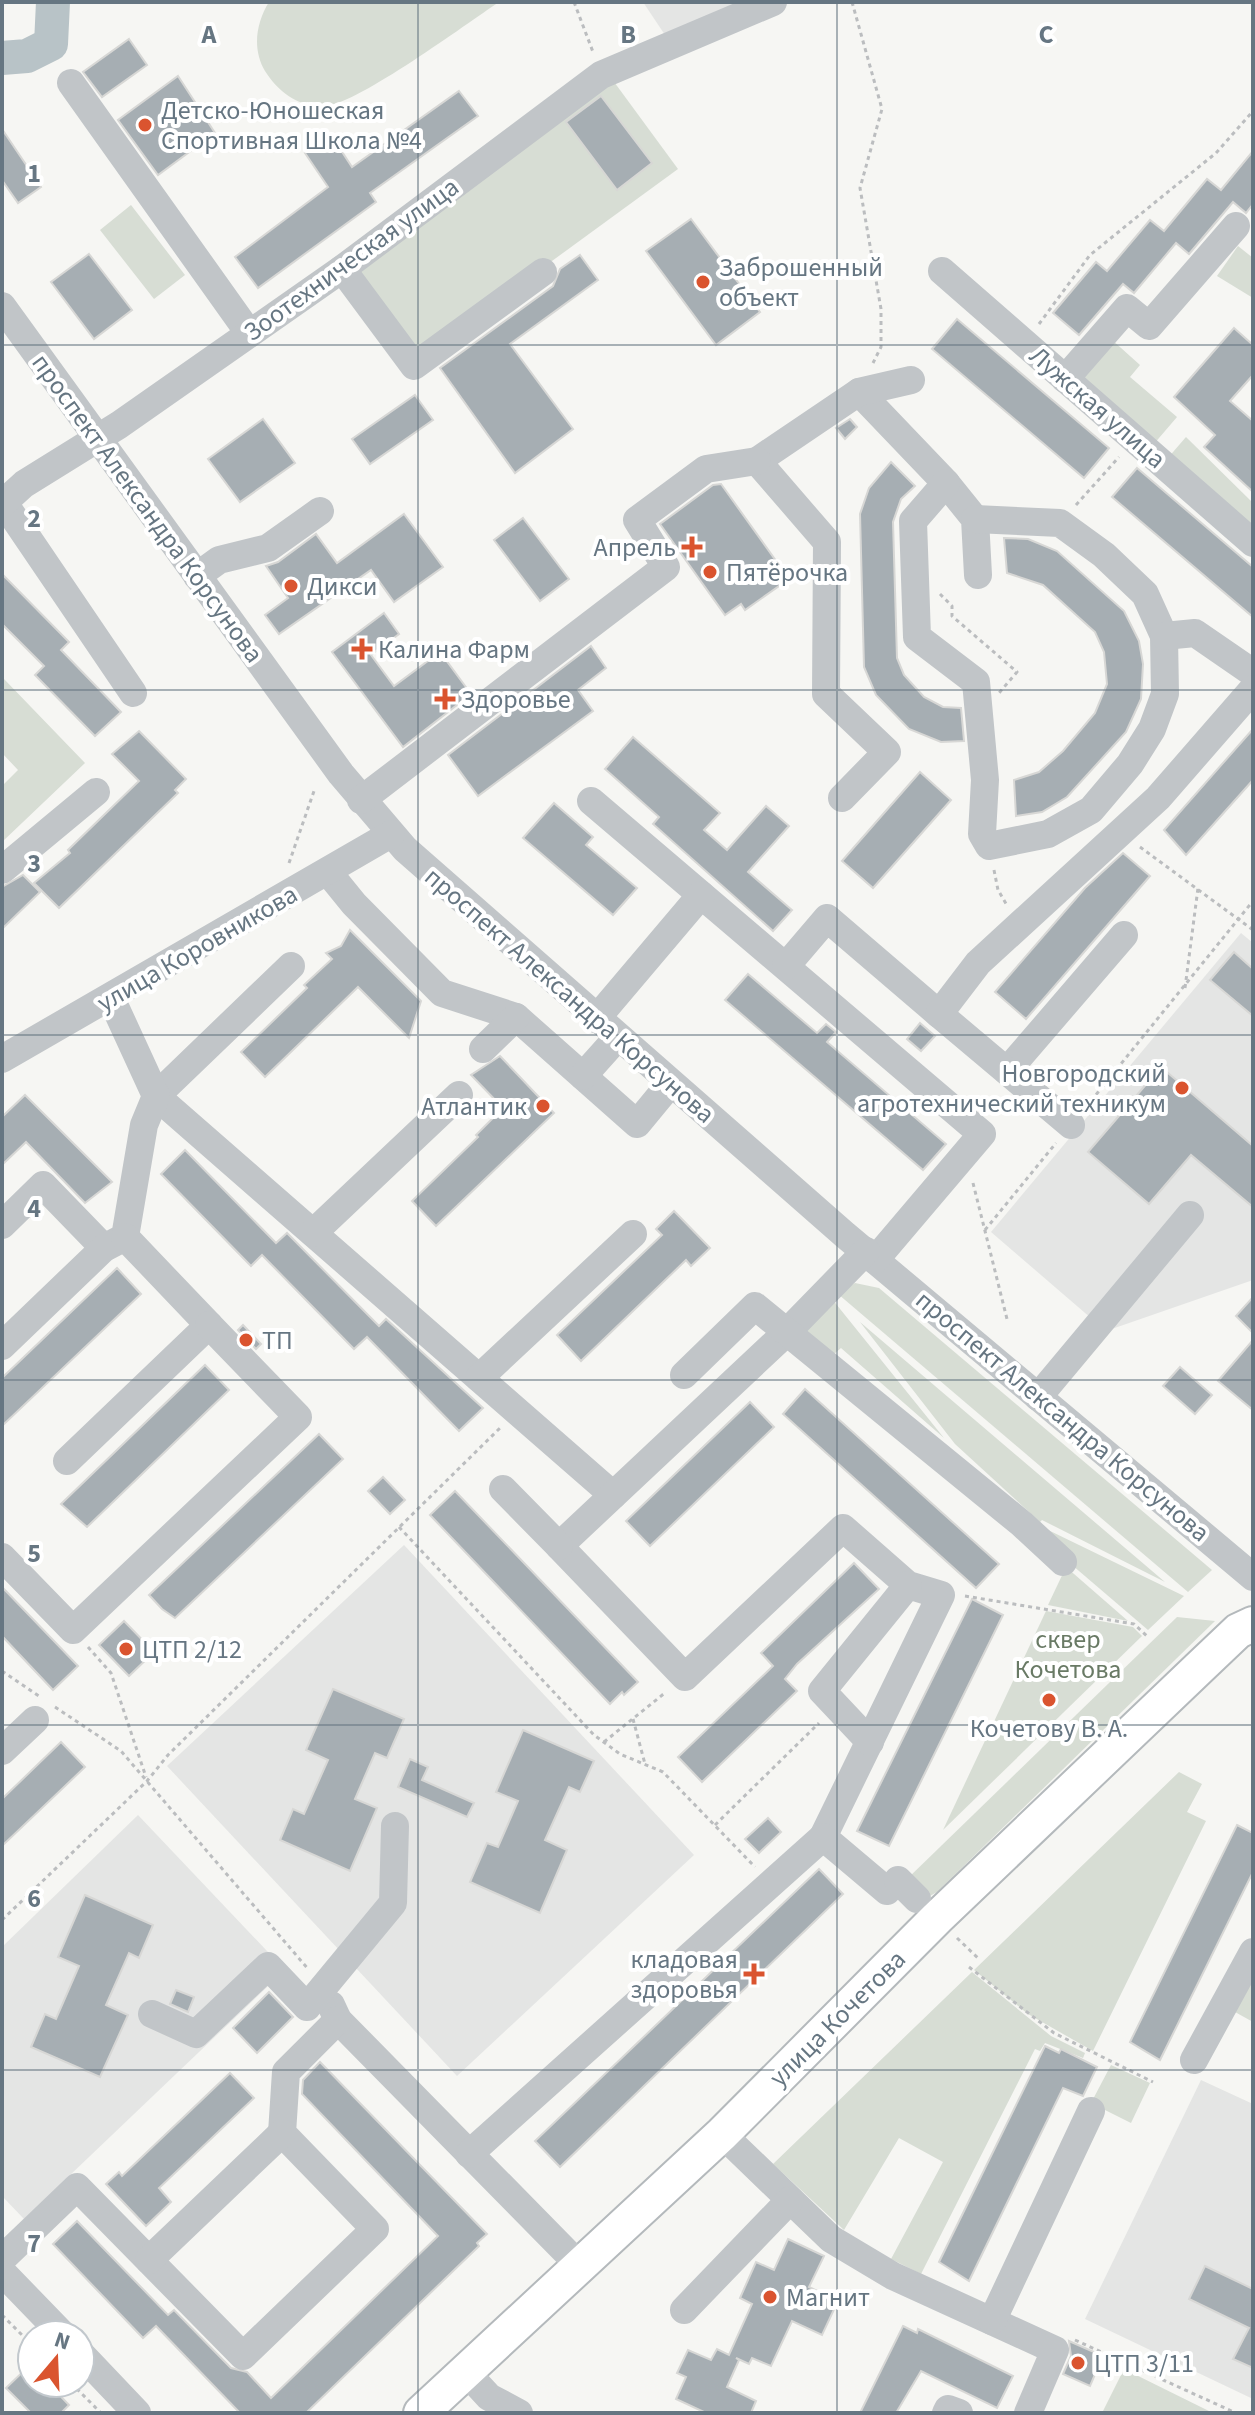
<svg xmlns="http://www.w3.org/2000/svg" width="1255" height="2415" font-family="'Source Sans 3',sans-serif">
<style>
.built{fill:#e4e5e4}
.green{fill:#d7ddd4}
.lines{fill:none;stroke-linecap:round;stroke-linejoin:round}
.river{stroke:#b8c3c7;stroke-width:34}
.building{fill:#a6aeb3;stroke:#d7d7d5;stroke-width:2}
.major-casing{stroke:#b4b9bc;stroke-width:38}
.path{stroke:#bbbdbf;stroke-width:3;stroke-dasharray:4 4;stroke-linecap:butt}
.minor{stroke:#c1c5c8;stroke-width:28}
.major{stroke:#fff;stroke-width:34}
.grid{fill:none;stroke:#667682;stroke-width:2;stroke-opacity:0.55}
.poi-dot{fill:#da542f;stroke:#fff;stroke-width:3}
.labels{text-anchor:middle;stroke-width:8;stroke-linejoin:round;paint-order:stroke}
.poi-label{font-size:26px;fill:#667682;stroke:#fff;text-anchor:start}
.street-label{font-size:26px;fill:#667682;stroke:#fff}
.park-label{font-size:26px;fill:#697a65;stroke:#fff}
.grid-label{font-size:26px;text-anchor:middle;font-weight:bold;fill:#667682;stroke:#fff;stroke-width:8;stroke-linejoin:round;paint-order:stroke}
</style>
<rect width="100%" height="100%" fill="#f6f6f3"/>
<g class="built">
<path d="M643,2H739L665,35Z"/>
<path d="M1241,933L1253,943V1280L1106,1331L991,1232Z"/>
<path d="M404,1545L694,1855L457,2076L167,1766Z"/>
<path d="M138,1815L285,1970L24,2219L2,2196V1947Z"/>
<path d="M1201,2080L1253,2104V2399L1085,2319Z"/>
</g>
<g class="green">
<path d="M269,2H499C466,24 359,103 326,106C301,109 278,92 265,71C252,49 256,23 269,2Z"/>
<path d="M609,75L678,169L415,361L346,267Z"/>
<path d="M131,205L185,275L154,299L100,230Z"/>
<path d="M1238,246L1253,258V298L1217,276Z"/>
<path d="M1111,339L1140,365L1130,377L1177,417L1153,445L1077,378Z"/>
<path d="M1186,437L1253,503V534L1167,459Z"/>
<path d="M4,679L85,763L2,842V786L18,770L2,753Z"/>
<path d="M855,1283L879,1288L1212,1570L1188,1592L838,1294Z"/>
<path d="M832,1299L944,1438L841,1348L834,1354L805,1332Z"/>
<path d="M860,1322L1165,1582L1042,1520L1040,1522L955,1444Z"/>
<path d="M1044,1528L1184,1596L1148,1630L1065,1559Z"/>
<path d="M1066,1567L1128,1621L1048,1605Z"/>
<path d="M1046,1611L1133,1627L1142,1636L943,1830Z"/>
<path d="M1177,1617L1215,1621L937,1892L928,1897L906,1880Z"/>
<path d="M1179,1772L1202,1784L1187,1812L1206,1821L1093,2051L1028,2014L974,1970Z"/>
<path d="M972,1972L1051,2036L1085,2053L1083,2058L1045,2043L1040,2051L1035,2049L921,2274L891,2259L943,2162L899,2138L844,2230L773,2164Z"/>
<path d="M1253,1976V2022L1235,2012Z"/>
<path d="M1111,2065L1150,2083L1131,2123L1091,2103Z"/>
<path d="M1124,2369L1213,2413H1102Z"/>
</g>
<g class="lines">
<path class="river" d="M2,58L27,56L51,44L53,2"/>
</g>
<g class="building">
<path d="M129,39L147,65L102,97L83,72Z"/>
<path d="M178,76L215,133L158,175L118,120Z"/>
<path d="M459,91L478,116L370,193L376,202L258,288L235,257L328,187L305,153L331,135L352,167Z"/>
<path d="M601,96L652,163L617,190L566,122Z"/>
<path d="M2,129L41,187L18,203L2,180Z"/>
<path d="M1253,151V204L1246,213L1233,202L1189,254L1176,243L1134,293L1123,284L1079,335L1053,313L1096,262L1107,271L1150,220L1164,231L1207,179L1221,190Z"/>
<path d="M691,219L760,312L716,345L646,251Z"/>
<path d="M89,254L132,310L94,339L51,282Z"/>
<path d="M580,255L598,280L510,344L573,429L515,473L440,368L553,286L560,269Z"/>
<path d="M957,319L1109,448L1084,478L932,349Z"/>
<path d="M1234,328L1253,345V375L1230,401L1253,421V492L1204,447L1215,435L1174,397Z"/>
<path d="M415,395L433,420L370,464L352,439Z"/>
<path d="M263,419L295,463L240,502L208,459Z"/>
<path d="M850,419L857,427L845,439L836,428Z"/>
<path d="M891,462L915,486L901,499L893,522L897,658L904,675L924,697L943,707L961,708L964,741L941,742L909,729L876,695L864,667L860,514L869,488Z"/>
<path d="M1137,468L1253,567V617L1112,497Z"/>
<path d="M721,484L789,579L745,610L741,604L725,615L660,524L713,485Z"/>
<path d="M404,514L443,567L394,602L371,570L279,634L265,615L288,598L266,566L278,562L316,534L337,563Z"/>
<path d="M523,518L569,579L540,601L494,540Z"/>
<path d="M1004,538L1028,539L1057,551L1124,611L1139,641L1143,664L1141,699L1126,732L1067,797L1042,812L1016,816L1014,780L1039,772L1063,751L1095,713L1107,684L1104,652L1095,632L1043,585L1007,573Z"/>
<path d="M2,574L69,642L61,650L121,712L95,736L35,675L44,666L2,624Z"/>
<path d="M384,613L399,634L371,655L394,686L440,652L471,694L403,747L332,652Z"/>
<path d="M591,646L606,668L578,690L593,711L478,796L448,755Z"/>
<path d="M1253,729V780L1186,855L1164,830Z"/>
<path d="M139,731L186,779L175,790L178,793L59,908L34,883L70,853L68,850L139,781L112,754Z"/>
<path d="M633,737L720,813L704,830L727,850L766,806L789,826L748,872L792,910L773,931L653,824L659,817L605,769Z"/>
<path d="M920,772L951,800L873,888L842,861Z"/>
<path d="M554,803L593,837L586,845L637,888L613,915L523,838Z"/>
<path d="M1123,853L1150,876L1026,1019L995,992L1085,888Z"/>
<path d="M23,875L40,892L2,929V887Z"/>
<path d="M350,930L421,1001L409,1038L358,987L265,1077L241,1052L307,988L304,985L332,959L326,953L341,946Z"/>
<path d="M1234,952L1253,969V1016L1210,980Z"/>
<path d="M748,974L817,1033L826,1024L836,1032L827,1042L946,1144L923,1170L725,1000Z"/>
<path d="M920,1023L935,1036L921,1051L907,1039Z"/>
<path d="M500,1056L554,1113L436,1226L412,1201L478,1137L476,1135L503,1108L471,1075Z"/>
<path d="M1161,1067L1253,1146V1207L1191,1155L1149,1204L1088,1152Z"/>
<path d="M25,1095L112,1182L85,1203L26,1142L2,1165V1117Z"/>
<path d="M185,1150L276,1243L287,1233L379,1326L386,1319L483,1408L459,1431L367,1337L354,1349L262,1255L251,1266L161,1174Z"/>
<path d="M674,1211L710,1248L691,1266L686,1260L581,1361L557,1335L662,1235L656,1229Z"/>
<path d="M117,1268L141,1294L2,1426V1378Z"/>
<path d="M1253,1297V1333L1236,1316Z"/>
<path d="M243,1325L261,1344L256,1349L238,1330Z"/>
<path d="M1253,1340V1410L1218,1381Z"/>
<path d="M205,1365L229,1390L87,1527L61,1504Z"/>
<path d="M1180,1367L1212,1395L1195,1414L1163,1386Z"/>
<path d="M805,1389L999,1564L976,1588L783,1414Z"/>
<path d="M750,1402L774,1427L650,1546L626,1521Z"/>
<path d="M319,1434L343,1459L175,1618L162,1609L149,1595Z"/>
<path d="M383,1477L405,1500L390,1514L368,1491Z"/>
<path d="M455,1491L638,1682L624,1695L622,1692L610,1704L430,1515Z"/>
<path d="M854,1563L879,1589L797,1664L785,1679L797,1691L702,1782L678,1757L773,1666L761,1653Z"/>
<path d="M2,1587L78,1666L53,1690L2,1636Z"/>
<path d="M972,1599L1003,1615L889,1846L857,1831Z"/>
<path d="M124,1621L154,1652L129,1676L99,1645Z"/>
<path d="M333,1689L404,1719L387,1758L375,1753L355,1799L377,1808L350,1871L280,1840L293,1809L304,1814L328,1760L306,1750Z"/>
<path d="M523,1730L594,1761L580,1792L569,1787L545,1840L567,1850L540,1913L470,1882L487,1843L498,1847L518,1801L496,1792Z"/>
<path d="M61,1742L85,1767L2,1846V1799Z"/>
<path d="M410,1759L428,1767L422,1780L474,1803L467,1817L398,1787Z"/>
<path d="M768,1818L781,1832L759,1853L745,1839Z"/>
<path d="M1237,1825L1253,1833V1872L1160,2060L1130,2042Z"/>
<path d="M819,1869L843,1894L560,2167L535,2141Z"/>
<path d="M85,1895L153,1925L139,1958L129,1953L106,2005L128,2015L100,2077L31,2047L45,2014L56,2019L79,1966L58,1957Z"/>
<path d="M176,1990L194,1997L188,2012L170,2004Z"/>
<path d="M269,1992L293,2017L257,2053L233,2028Z"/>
<path d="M1045,2046L1059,2053L1061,2049L1097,2067L1083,2096L1063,2088L969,2281L939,2262Z"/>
<path d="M320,2062L487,2234L477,2243L479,2246L306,2413H240L156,2326L143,2338L53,2244L77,2221L168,2315L174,2310L231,2368L247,2372L271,2398L438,2236L302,2094L303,2080Z"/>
<path d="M230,2073L254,2098L159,2188L171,2202L146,2226L106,2184L119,2172L122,2176Z"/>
<path d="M788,2239L824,2256L809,2287L838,2301L822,2335L792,2321L771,2366L752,2358L749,2364L736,2358L739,2360L727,2387L756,2401L751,2413H706L676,2399L686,2377L677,2373L688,2350L711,2360L717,2349L729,2355L752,2304L740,2298L756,2262L774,2270Z"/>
<path d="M1205,2266L1253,2289V2368L1233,2359L1249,2328L1189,2299Z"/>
<path d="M903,2326L917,2333L918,2329L1013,2376L997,2408L921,2371L896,2413H860Z"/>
<path d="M1069,2341L1103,2356L1090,2386L1063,2374L1071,2356Z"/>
<path d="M32,2363V2383H48L69,2405L61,2413H31L6,2388Z"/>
</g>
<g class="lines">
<g class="major-casing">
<path id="major" d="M421,2413L722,2134L937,1918L1199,1668L1238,1631L1253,1624"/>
</g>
<g class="path">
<path d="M574,2L593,52"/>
<path d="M852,2L882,109L860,188L881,309V347L873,363"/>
<path d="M1039,324L1090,255L1216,153L1253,111"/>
<path d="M1076,505L1119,457"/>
<path d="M940,594L952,606V616L1017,672L999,693"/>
<path d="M1140,847L1253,930"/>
<path d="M289,863L314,791"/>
<path d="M994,870L998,890L1008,907"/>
<path d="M1185,988L1198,888"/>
<path d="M1086,1107L1253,901"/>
<path d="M973,1183L1007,1319"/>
<path d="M985,1230L1056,1143"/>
<path d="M399,1527L594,1735L620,1754L663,1772L755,1867"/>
<path d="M965,1596L1134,1624L1149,1638"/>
<path d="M88,1647L111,1673L146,1777"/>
<path d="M2,1671L39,1696"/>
<path d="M55,1707L121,1751L309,1970"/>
<path d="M633,1719L645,1764"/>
<path d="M604,1742L666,1692"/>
<path d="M715,1825L819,1723"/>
<path d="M2,1920L147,1781L168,1755L500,1428"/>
<path d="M957,1938L978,1958"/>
<path d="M969,1967L1054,2033L1153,2082"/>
<path d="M2,2315L32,2345"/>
<path d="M1075,2340L1236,2413"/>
<path d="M71,2383L101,2413"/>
</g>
<g class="minor">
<path d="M71,83L249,333"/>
<path d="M342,269L414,366L543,272"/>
<path d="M942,271L1253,543"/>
<path d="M2,306L341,774L405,849L845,1235L1253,1577"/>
<path d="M1065,379L1127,308L1149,326L1236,226"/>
<path d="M859,392L946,483L975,519L978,575"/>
<path d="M946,483L913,521L917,637L976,682L985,780L982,834L989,846L1048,834L1091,810L1130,764L1152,729L1165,694L1164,636L1145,594L1104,555L1060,523L975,519"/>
<path d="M2,500L133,693"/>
<path d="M2,504L24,484L119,425L342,269L601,75L773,2"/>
<path d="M197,576L219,560L268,548L320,511"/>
<path d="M1164,636L1195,633L1253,673"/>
<path d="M842,798L887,752L826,694L827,542L757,461L859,392L911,380"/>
<path d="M361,800L666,567L637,520L706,469L757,461"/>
<path d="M591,801L982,1134L875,1260"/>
<path d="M2,870L96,792"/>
<path d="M328,872L354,904L442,993L516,1017L637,1124L670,1084"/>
<path d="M291,966L156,1096L613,1495"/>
<path d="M786,966L827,918L939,1014"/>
<path d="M596,1019L701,895"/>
<path d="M483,1049L516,1017"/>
<path d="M2,1059L391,834"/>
<path d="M1007,1071L1124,935"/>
<path d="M583,1076L617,1038"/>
<path d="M1071,1125L939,1014L978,963L1158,798L1253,689"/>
<path d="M2,1225L43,1185L104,1248"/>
<path d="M313,1233L459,1095"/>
<path d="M866,1251L788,1331L559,1546L685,1677L843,1528L908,1585L941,1595L823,1837L887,1891"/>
<path d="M2,1346L104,1248L125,1237L144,1125L156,1096L111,998"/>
<path d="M684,1375L755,1306L1022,1524L1063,1562"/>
<path d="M479,1378L633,1234"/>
<path d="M1038,1397L1190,1215"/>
<path d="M67,1461L209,1325L125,1237"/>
<path d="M503,1489L559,1546"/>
<path d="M2,1557L73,1630L298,1417L209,1325"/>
<path d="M870,1742L822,1691L908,1585"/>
<path d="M2,1751L35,1720"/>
<path d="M898,1880L917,1899"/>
<path d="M331,2005L338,2020L578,2264"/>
<path d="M152,2014L196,2034L268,1966L307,2007L393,1903L395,1826"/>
<path d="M1194,2060L1253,1952"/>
<path d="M722,2134L831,2239L893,2276L1055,2350L1028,2413"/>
<path d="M469,2154L823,1837"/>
<path d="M2,2259L77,2187L243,2356L375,2229L282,2133L286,2072L338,2020"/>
<path d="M149,2260L282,2133"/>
<path d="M2,2272L63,2335"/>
<path d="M684,2310L790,2200"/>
<path d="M992,2321L1091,2111"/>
<path d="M80,2353L137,2413"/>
<path d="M466,2372L489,2397L519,2413"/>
<path d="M946,2413L948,2409L959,2413"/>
</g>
<use href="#major" class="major"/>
</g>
<path class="grid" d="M418,2V2413M837,2V2413M2,345H1253M2,690H1253M2,1035H1253M2,1380H1253M2,1725H1253M2,2070H1253"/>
<g class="poi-dot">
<circle cx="145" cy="125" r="8"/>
<circle cx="703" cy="282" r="8"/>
<path d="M688 535h8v8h8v8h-8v8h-8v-8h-8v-8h8z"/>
<circle cx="710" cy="572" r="8"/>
<circle cx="291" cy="586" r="8"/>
<path d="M358 637h8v8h8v8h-8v8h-8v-8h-8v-8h8z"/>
<path d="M441 687h8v8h8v8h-8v8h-8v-8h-8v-8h8z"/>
<circle cx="1182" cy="1088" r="8"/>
<circle cx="543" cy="1106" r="8"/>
<circle cx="246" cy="1340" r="8"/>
<circle cx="126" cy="1649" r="8"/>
<circle cx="1049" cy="1700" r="8"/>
<path d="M750 1962h8v8h8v8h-8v8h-8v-8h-8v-8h8z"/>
<circle cx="770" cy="2297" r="8"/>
<circle cx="1078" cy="2363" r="8"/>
</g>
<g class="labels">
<g class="poi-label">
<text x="161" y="119">Детско-Юношеская<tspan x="161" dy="30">Спортивная Школа №4</tspan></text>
<text x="719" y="276">Заброшенный<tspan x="719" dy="30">объект</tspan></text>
<text x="676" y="556" text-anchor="end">Апрель</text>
<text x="726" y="581">Пятёрочка</text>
<text x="307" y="595">Дикси</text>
<text x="378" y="658">Калина Фарм</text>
<text x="461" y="708">Здоровье</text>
<text x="1166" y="1082" text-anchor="end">Новгородский<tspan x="1166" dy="30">агротехнический техникум</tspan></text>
<text x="527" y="1115" text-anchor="end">Атлантик</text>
<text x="262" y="1349">ТП</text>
<text x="142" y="1658">ЦТП 2/12</text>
<text x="1049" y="1737" text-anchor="middle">Кочетову В. А.</text>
<text x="738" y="1968" text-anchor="end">кладовая<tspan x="738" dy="30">здоровья</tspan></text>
<text x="786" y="2306">Магнит</text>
<text x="1094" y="2372">ЦТП 3/11</text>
</g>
<g class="street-label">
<text transform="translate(351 259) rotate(-36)" y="9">Зоотехническая улица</text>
<text transform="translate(1098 407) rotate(41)" y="9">Лужская улица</text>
<text transform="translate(148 508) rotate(54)" y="9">проспект Александра Корсунова</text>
<text transform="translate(197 948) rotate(-30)" y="9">улица Коровникова</text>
<text transform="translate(570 995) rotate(41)" y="9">проспект Александра Корсунова</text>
<text transform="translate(1063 1416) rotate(40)" y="9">проспект Александра Корсунова</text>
<text transform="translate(837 2018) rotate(-45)" y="9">улица Кочетова</text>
</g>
<g class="park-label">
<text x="1068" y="1648">сквер<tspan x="1068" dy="30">Кочетова</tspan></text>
</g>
</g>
<g class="grid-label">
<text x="209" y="43">A</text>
<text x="628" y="43">B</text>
<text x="1046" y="43">C</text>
<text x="34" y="182">1</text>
<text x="34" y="527">2</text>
<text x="34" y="872">3</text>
<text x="34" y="1217">4</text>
<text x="34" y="1562">5</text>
<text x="34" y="1907">6</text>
<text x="34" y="2252">7</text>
</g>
<rect width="1255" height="2415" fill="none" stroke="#667682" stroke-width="8"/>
<g transform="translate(56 2359) rotate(19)"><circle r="38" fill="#ffffff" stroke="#c2c8cd" stroke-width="2"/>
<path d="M0-6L14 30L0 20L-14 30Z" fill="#da542f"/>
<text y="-12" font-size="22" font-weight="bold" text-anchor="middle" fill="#667682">N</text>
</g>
</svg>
